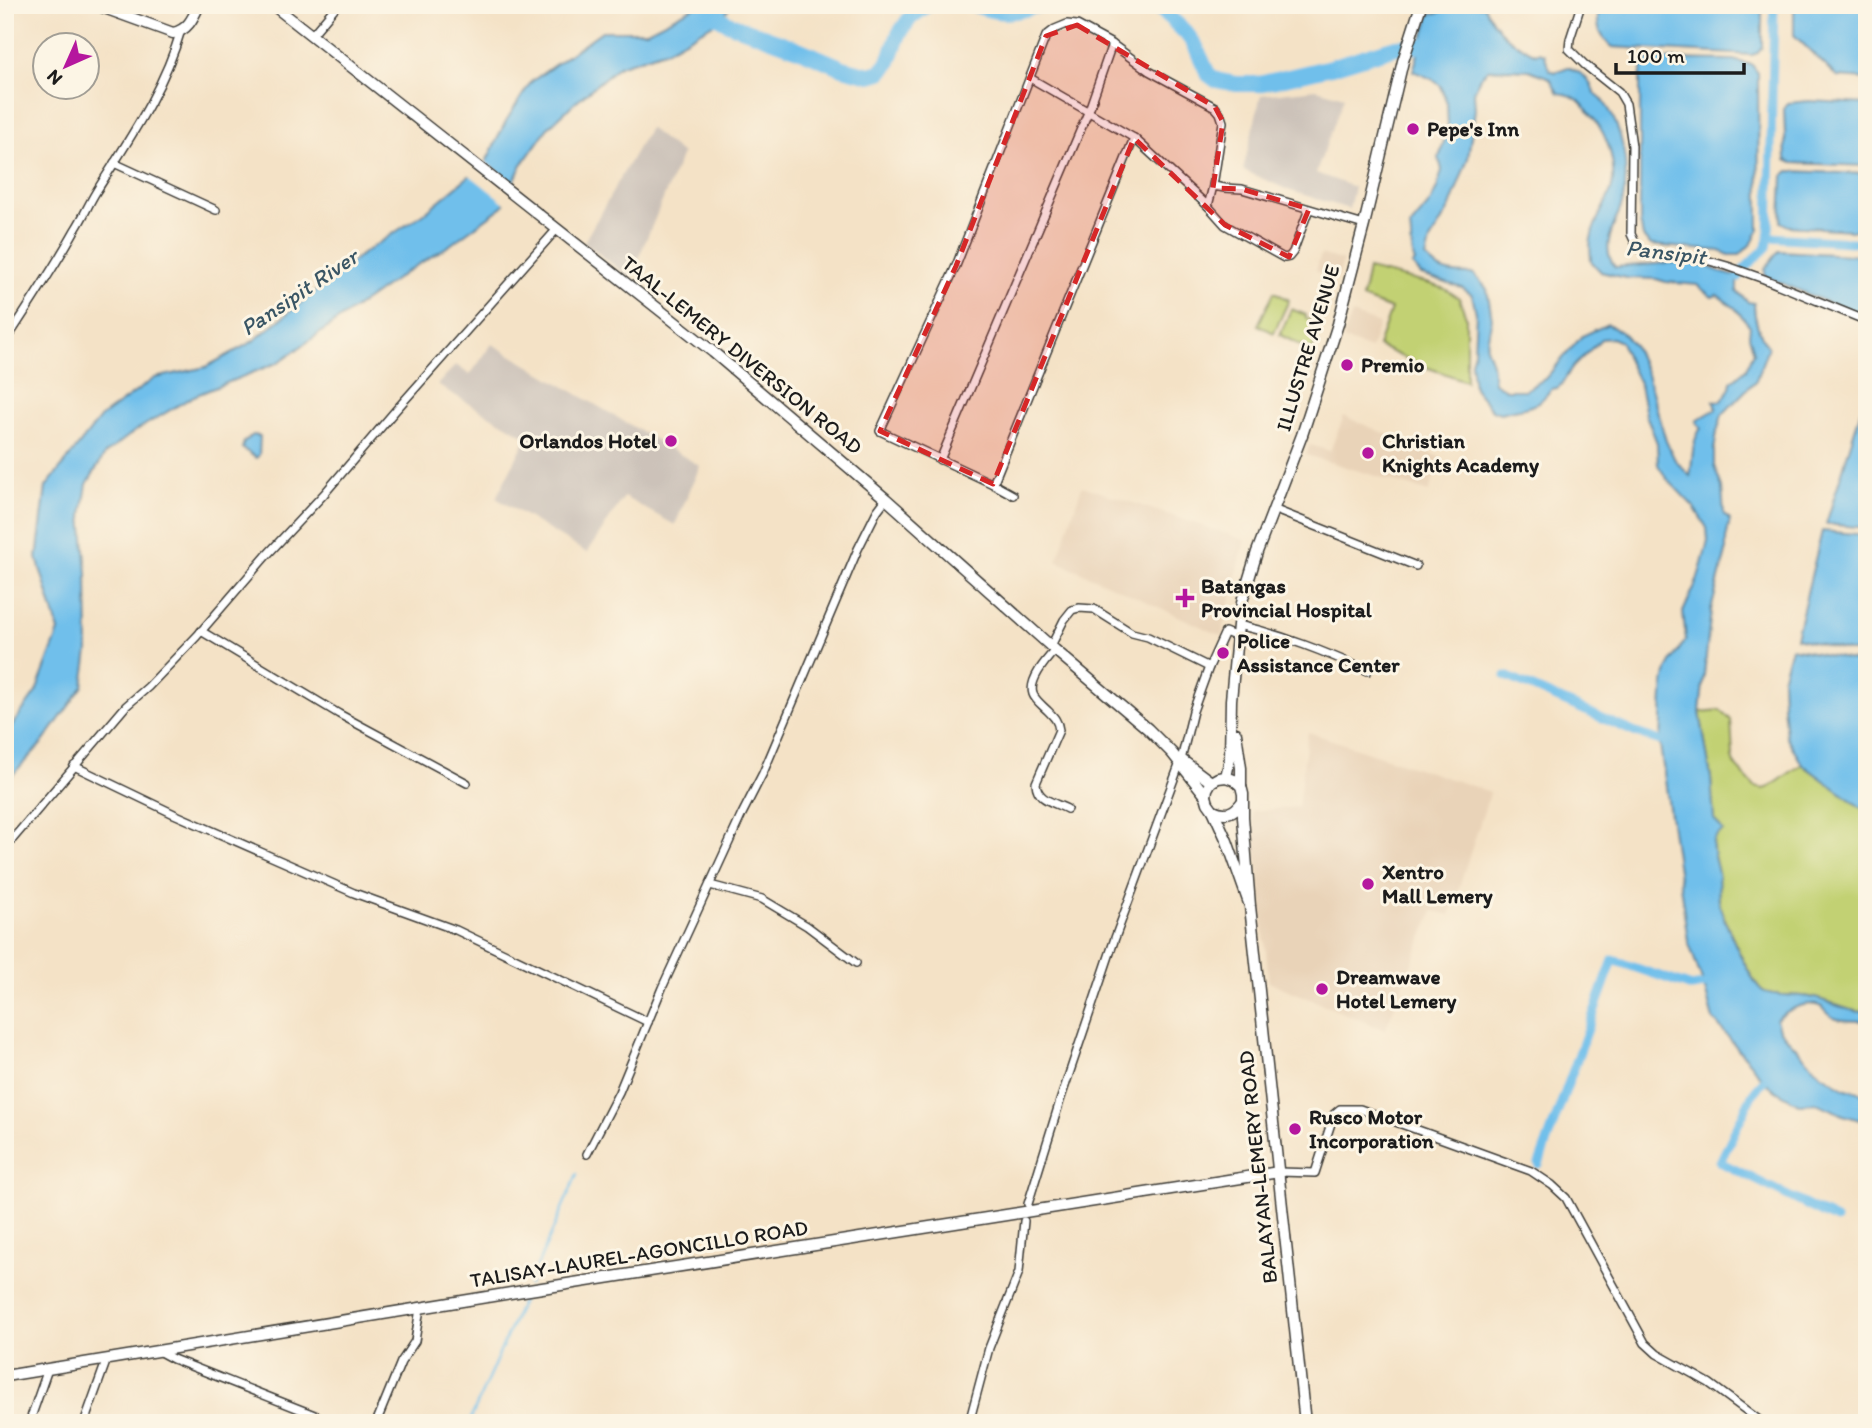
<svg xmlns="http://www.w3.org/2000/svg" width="1872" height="1428" font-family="Itim,sans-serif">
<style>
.built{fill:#e9d3b8}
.industrial{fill:#ccc2b9}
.green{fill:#c2d173;stroke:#6f7648;stroke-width:2}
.water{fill:#70bfeb;stroke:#466e84;stroke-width:2;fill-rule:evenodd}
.pier{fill:#f4e2c6}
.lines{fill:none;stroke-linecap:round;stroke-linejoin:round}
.stream{stroke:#70bfeb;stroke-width:2.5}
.canal{stroke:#70bfeb;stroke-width:9}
.river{stroke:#70bfeb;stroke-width:16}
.street-casing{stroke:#3c3a36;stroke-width:10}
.secondary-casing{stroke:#3c3a36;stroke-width:13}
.primary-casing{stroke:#3c3a36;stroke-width:13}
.street{stroke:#fff;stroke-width:7}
.secondary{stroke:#fff;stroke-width:10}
.primary{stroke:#fff;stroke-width:10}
.marked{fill:#d62828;fill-opacity:0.2;stroke:#d62828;stroke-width:5;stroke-dasharray:14 9;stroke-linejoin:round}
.poi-dot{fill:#b5179e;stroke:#fcf5e5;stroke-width:2.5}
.labels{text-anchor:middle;stroke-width:6;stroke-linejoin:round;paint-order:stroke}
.poi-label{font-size:21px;font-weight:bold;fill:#1c1c1c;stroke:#fcf5e5;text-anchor:start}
.street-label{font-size:21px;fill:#1c1c1c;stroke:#fcf5e5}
.water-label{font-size:23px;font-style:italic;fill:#395564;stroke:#fcf5e5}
</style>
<rect width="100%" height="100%" fill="#fcf5e5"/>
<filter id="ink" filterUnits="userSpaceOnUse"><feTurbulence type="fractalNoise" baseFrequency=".0143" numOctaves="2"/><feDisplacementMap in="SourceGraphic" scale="14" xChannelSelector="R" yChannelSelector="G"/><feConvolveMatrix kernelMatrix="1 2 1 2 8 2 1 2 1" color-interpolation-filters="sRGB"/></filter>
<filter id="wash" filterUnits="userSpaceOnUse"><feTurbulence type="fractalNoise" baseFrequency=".00686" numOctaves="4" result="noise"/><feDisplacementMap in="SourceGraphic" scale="28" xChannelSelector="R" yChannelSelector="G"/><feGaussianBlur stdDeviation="1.57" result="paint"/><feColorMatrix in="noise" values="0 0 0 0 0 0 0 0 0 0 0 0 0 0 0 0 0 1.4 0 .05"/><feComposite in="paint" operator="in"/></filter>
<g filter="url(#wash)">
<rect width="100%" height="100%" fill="#f4e2c6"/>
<g class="built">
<path d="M1321,254L1343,261L1338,278L1316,271Z"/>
<path d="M1352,314L1379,324L1371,349L1343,339Z"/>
<path d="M1344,416L1441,458L1429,492L1306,455L1310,445L1330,451Z"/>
<path d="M1082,486L1245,540L1222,636L1057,561Z"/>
<path d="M1308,732L1490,792L1450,915L1433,911L1385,1030L1269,982L1252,811L1298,807Z"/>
</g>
<g class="industrial">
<path d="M1317,89L1344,97L1316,173L1354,187L1349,209L1288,190L1243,170L1261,95Z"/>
<path d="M649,128L682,154L630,278L584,242Z"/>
<path d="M492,344L700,466L675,525L624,497L587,553L496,498L527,437L437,385L456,365L470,375Z"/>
</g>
<g class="green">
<path d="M1368,269L1430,284L1445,289L1459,298L1466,317V381L1420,365L1378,346L1391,309L1362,298Z"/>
<path d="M1274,292L1289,300L1274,333L1258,325Z"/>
<path d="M1291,309L1306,315V318L1320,325L1312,351L1280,335Z"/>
<path d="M1720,710L1731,720L1733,757L1736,767L1755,787L1764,789L1770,787L1802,764L1867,812V1012C1848,1013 1829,1000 1810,997C1799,995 1770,996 1763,991C1751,982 1724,921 1720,905C1717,895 1719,883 1717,873C1716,860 1710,848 1715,836L1711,778L1700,712Z"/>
</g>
<g class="water">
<path d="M698,5H731L725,14L724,27L715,23L667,50L619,66L573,104L547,129L521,166L503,206L450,245L406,272L279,362L194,396L135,431L105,454L87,484L82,515L87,573L88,651L83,686L43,742L5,783V735L36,692L59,631L37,558L46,487L101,417L155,378L206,367L252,342L362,254L423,214L486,162L506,121L531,82L602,31H647Z"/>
<path d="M1454,5L1484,6C1497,33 1510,42 1536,54L1539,52L1544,54L1550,70L1555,72L1568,67C1577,71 1585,75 1590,83C1593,87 1592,89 1595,93C1597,95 1601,97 1603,100C1623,128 1630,167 1623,200C1618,222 1598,245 1615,267L1696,261L1723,273L1739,277L1737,283V291L1748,302L1754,303C1754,318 1759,334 1768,347L1756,380L1722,415L1717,432L1714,450V466L1722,487L1724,515L1730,520L1726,539V552L1711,610L1700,712L1711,778L1714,819L1723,831C1719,834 1714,836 1713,842C1711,852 1717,864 1718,874C1719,883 1718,892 1719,901C1721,916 1751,983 1763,991C1770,996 1799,995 1810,997C1829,1000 1848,1013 1867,1012V1021C1856,1020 1844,1022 1834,1018C1829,1016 1826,1010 1822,1007C1807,999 1788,1010 1776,1019L1779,1030L1821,1074L1846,1089L1867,1094V1122L1843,1115L1817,1103L1799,1104L1776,1091L1762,1079L1751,1064L1713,1019L1705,989L1688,941L1660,745C1664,721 1660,697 1666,673C1670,661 1678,651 1686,640L1683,612L1697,581L1702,564L1708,541L1707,528L1694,507L1667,479L1658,465L1657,443L1646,415L1640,385L1628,361L1621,342L1612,338L1601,339L1571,369L1562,384L1557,388L1551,389C1536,411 1522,407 1500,413L1492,410L1474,388L1471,362L1474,352L1476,313L1472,295L1462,288L1421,275L1412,265L1415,262C1410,251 1412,239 1410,227L1430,203L1437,188L1442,170L1439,158L1448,128L1447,104L1441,86L1432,79L1413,71L1430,14L1440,12ZM1507,69L1529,70L1550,78L1558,93C1577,95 1581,102 1592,116C1608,136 1619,168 1610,193C1604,208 1593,224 1591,239C1589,246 1591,254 1591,261L1601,272L1626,278L1656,279L1666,282L1697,285L1712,297L1717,295L1735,308L1750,326L1749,336L1754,352L1746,369L1731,382L1730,388L1722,401H1714L1716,409L1696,421L1701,428C1691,442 1693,460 1690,476L1675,460L1666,441L1647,374L1634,346L1625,335L1608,324L1582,336L1545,379L1525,390H1506L1494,383L1492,363L1486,347L1492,318L1487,289L1474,274C1454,274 1440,274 1426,258L1430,241L1450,207L1468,158L1475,109L1474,93L1480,77L1488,70Z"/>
<path d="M1600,5H1762V47L1758,53L1752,55L1611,47C1598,33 1595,24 1600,5Z"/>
<path d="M1794,5H1867V79L1837,77L1794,35Z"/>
<path d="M1649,59L1733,60L1752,65L1758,73L1759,229L1752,243L1740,255H1729L1720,251L1651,245L1643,237L1640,222V77L1643,66Z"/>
<path d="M1809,101L1867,104V166L1792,163L1786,160L1784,109L1788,103Z"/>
<path d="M1789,171L1867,174V231L1788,226L1781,222L1783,176Z"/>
<path d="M1779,251L1867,256V319L1765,276V269Z"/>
<path d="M1865,397L1867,398V528L1826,524Z"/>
<path d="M253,435L260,436L259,455L256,458L242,448L244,442Z"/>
<path d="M1822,531L1867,535L1865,660H1867V812L1802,764L1786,736L1783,705L1782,678L1791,648L1861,662V654L1796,638Z"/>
</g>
<path class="pier" d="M483,160L516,186L509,202L506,204L467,173Z"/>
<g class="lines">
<g class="stream">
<path d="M529,1285L577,1174"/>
<path d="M469,1423L525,1294"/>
</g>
<g class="canal">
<path d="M1769,237L1867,243"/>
<path d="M1738,278L1744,269L1767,247L1769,237L1774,5"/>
<path d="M1506,676L1636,733L1670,744"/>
<path d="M1771,1072L1753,1093L1720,1162L1836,1220"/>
<path d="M1539,1164L1613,960L1692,987L1714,983"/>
</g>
<g class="river">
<path d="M975,5C1002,15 1012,13 1039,5"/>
<path d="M1157,5L1186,33L1195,45L1208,74L1216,80L1236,84H1259L1331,67L1396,47L1420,46L1439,41"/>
<path d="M714,15L730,24L793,47L843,68L870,75L880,72L888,64L899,34L910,18L927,5"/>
</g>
</g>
</g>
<g filter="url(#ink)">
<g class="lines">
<g class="street-casing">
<g id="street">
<path d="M1581,5L1570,39L1569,49L1585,65L1619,92L1626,104L1632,146L1631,234L1637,247L1648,253L1706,260L1727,266L1764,279L1867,321"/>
<path d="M311,36L337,5"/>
<path d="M1030,78L1134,138L1208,206"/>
<path d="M114,163L216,210"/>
<path d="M1309,209L1293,252L1289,257L1284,258L1225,225L1208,206L1213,186L1225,188L1242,189L1364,225"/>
<path d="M5,334L9,336C32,301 55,266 75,230C83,218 88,205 96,192C128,141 164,89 181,30"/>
<path d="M940,460L1089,110L1112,44"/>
<path d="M993,484L1134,138"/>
<path d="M1013,495L993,484L880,431L956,266L1046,36L1055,29L1067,24L1077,25L1112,44L1149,71L1215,107L1220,113L1223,122L1213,186"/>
<path d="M1273,509L1416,566"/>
<path d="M1238,625C1283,635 1325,652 1368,671"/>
<path d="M201,631L339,714L467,783"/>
<path d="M1051,646L1064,620L1072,610L1079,608L1094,609L1132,633L1148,637L1209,667L1225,632L1237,637"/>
<path d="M1055,650C1047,659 1028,680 1033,694C1035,700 1043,706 1048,711C1054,717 1058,721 1059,730L1036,783C1037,800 1053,802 1067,809"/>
<path d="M74,766L174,814L354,893L456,930L648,1022"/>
<path d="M5,848L126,706L148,687L197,636L266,556L324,494L395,411L557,229"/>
<path d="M710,885L762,899L807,926L856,963"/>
<path d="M587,1154L619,1092L662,988L742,814L763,773L858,549L877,511L886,499"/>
<path d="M1279,1172L1315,1173L1334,1114L1340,1109H1360L1531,1171L1552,1185L1566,1198L1645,1343L1657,1354L1709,1383L1763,1423"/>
<path d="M1028,1204L1060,1101L1115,938L1181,760L1193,711L1209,667"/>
<path d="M160,1352L173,1359L322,1418L339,1423"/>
<path d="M29,1423L48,1369"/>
<path d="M84,1423L107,1359"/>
<path d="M376,1423L401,1362L415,1341L420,1308"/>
<path d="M969,1423L989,1348L1019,1272L1024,1221"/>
</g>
</g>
<g class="secondary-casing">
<g id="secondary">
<path d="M96,5L173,33C188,30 193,18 199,5"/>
<path d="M1236,733L1241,768V786"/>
<path d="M1226,777L1230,758L1231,700L1238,625L1243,598L1257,552L1302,435L1338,324L1364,225L1403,61L1421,5"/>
<path d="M5,1376L523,1291L1279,1172"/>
</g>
</g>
<g class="primary-casing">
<g id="primary">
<path d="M273,5L713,352L886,499L1055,650L1148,729L1172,753L1206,796"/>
<path d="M1183,761L1211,782"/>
<path d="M1213,810C1226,816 1234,813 1242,802"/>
<path d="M1250,906L1227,841L1213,810L1208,803L1206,796L1207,789L1211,782L1218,778L1226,777L1234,780L1241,786L1243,794V817L1250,906L1305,1423"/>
</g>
</g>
<use href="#street" class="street"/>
<use href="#secondary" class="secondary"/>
<use href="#primary" class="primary"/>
</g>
</g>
<path class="marked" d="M1077,25L1215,107L1223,122L1213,188L1242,189L1309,209L1289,257L1225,225L1134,138L993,484L880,431L956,266L1046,36Z"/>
<g class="poi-dot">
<circle cx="1413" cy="129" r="7"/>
<circle cx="1347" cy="365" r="7"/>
<circle cx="671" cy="441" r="7"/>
<circle cx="1368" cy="453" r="7"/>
<path d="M1181.5 587.5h7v7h7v7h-7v7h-7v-7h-7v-7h7z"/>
<circle cx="1223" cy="653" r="7"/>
<circle cx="1368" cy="884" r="7"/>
<circle cx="1322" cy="989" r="7"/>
<circle cx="1295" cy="1129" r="7"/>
</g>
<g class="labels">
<g class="poi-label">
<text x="1427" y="136">Pepe's Inn</text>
<text x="1361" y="372">Premio</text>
<text x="657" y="448" text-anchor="end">Orlandos Hotel</text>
<text x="1382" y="448">Christian<tspan x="1382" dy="24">Knights Academy</tspan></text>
<text x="1201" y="593">Batangas<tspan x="1201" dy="24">Provincial Hospital</tspan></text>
<text x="1237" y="648">Police<tspan x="1237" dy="24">Assistance Center</tspan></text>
<text x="1382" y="879">Xentro<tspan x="1382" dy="24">Mall Lemery</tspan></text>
<text x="1336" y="984">Dreamwave<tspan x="1336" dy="24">Hotel Lemery</tspan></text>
<text x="1309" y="1124">Rusco Motor<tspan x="1309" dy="24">Incorporation</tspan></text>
</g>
<g class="street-label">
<text transform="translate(1308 348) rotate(-73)" y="7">ILLUSTRE AVENUE</text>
<text transform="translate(742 355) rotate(39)" y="7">TAAL-LEMERY DIVERSION ROAD</text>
<text transform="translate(1258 1167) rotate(-96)" y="7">BALAYAN-LEMERY ROAD</text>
<text transform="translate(639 1254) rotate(-9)" y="7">TALISAY-LAUREL-AGONCILLO ROAD</text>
</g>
<g class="water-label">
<text transform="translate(1666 252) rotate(7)" y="8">Pansipit</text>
<text transform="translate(299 292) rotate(-34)" y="8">Pansipit River</text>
</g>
</g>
<rect width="1872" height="1428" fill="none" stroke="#fcf5e5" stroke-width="28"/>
<g transform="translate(66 66) rotate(225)"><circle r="33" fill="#fcf5e5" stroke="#a29e95" stroke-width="2"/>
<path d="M0-5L12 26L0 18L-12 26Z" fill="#b5179e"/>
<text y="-10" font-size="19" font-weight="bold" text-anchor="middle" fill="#1c1c1c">N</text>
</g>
<path d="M1616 63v10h128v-10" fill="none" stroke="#1c1c1c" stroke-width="3.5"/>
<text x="1627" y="63" font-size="21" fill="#1c1c1c" stroke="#fcf5e5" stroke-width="5" paint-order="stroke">100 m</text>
</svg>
